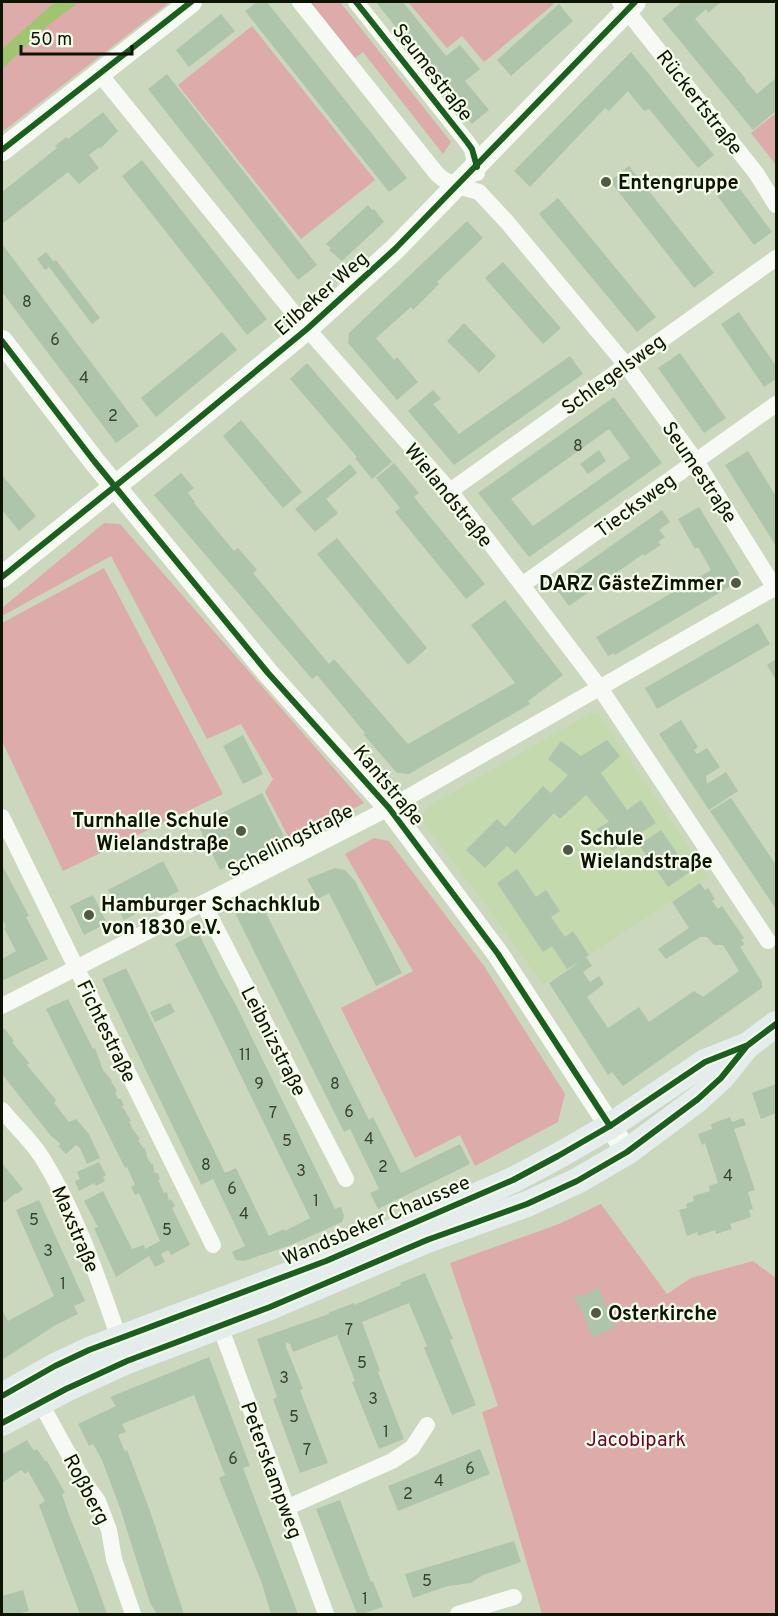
<svg xmlns="http://www.w3.org/2000/svg" width="778" height="1616" font-family="Overpass,sans-serif">
<style>
.built{fill:#c5d9af}
.green{fill:#ddabaa}
.water{fill:#a1c471}
.building{fill:#aec5ab;fill-rule:evenodd}
.lines{fill:none;stroke-linecap:round;stroke-linejoin:round}
.street{stroke:#f7f9f5;stroke-width:16}
.secondary{stroke:#f7f9f5;stroke-width:22}
.primary{stroke:#e4ecec;stroke-width:26}
.cycleway-casing{stroke:#f5feeb;stroke-width:10}
.cycleway{stroke:#1b5e20;stroke-width:6}
.poi-dot{fill:#505945;stroke:#f5feeb;stroke-width:2}
.labels{text-anchor:middle;stroke-width:4.5;stroke-linejoin:round;paint-order:stroke}
.number-label{font-size:16px;fill:#36412e}
.street-label{font-size:20px;fill:#0d1404;stroke:#f5feeb}
.poi-label{font-size:20px;font-weight:bold;fill:#0d1404;stroke:#f5feeb;text-anchor:start}
.park-label{font-size:20px;fill:#6e002a;stroke:#f5feeb}
</style>
<rect width="100%" height="100%" fill="#cbd8be"/>
<path class="built" d="M595,713L600,716L709,877L543,985L486,905L424,824L423,817L425,810L429,806L589,714Z"/>
<g class="green">
<path d="M2,2H170L2,132Z"/>
<path d="M310,2H340L451,142L443,154L363,52L355,58Z"/>
<path d="M408,2H551L554,4L484,62L462,36L447,48Z"/>
<path d="M252,26L375,180L301,239L178,85Z"/>
<path d="M776,113V165L751,133Z"/>
<path d="M104,523L120,524L364,803L291,842L265,792L273,779L241,724L207,739L111,556L2,616V608Z"/>
<path d="M104,568L223,794L63,871L2,741V623Z"/>
<path d="M374,838L389,841L484,966L565,1094L558,1122L475,1166L460,1135L415,1158L341,1008L413,971L345,854Z"/>
<path d="M601,1204L667,1294L691,1278L753,1261L776,1278V1614H542L482,1412L498,1406L450,1263L559,1224Z"/>
</g>
<path class="water" d="M55,2H79L47,26L2,69V49Z"/>
<g class="building">
<path d="M257,2H267L407,178L389,192L245,11Z"/>
<path d="M376,2H403L446,56L460,45L480,69L465,81L489,110L472,124Z"/>
<path d="M682,2H721L708,13L706,9L695,19L746,79L745,80L757,94L776,78V111L753,130L662,19Z"/>
<path d="M559,4L573,21L511,76L497,60Z"/>
<path d="M221,14L235,31L189,67L176,50Z"/>
<path d="M631,52L714,155L698,168L649,109L644,111L628,91L609,111L605,108L530,187L514,171Z"/>
<path d="M167,74L317,265L298,280L148,89Z"/>
<path d="M103,112L118,131L100,149L99,147L89,155L99,168L79,184L68,172L2,224V192L57,148L55,146L66,137L68,139Z"/>
<path d="M142,160L267,319L247,335L122,176Z"/>
<path d="M629,166L714,273L694,288L610,181Z"/>
<path d="M731,177L772,232L754,245L713,190Z"/>
<path d="M558,198L656,317L637,332L539,214Z"/>
<path d="M368,205L372,210L374,209L384,222L342,261L329,250L331,248L326,244Z"/>
<path d="M467,221L483,238L437,282L439,284L413,310L411,307L376,338L394,360L397,357L418,382L397,400L348,343L349,333Z"/>
<path d="M2,244L139,426L116,443L2,292Z"/>
<path d="M46,252L54,262L56,260L100,318L92,324L49,267L45,270L37,259Z"/>
<path d="M503,262L561,328L543,344L485,278Z"/>
<path d="M739,312L776,366V379L764,387L721,324Z"/>
<path d="M464,323L496,356L479,373L447,341Z"/>
<path d="M222,332L237,350L156,417L141,398Z"/>
<path d="M680,353L726,418L704,433L658,368Z"/>
<path d="M570,356L583,374L454,465L408,411L433,390L441,399L433,404L459,434Z"/>
<path d="M307,363L392,462L372,479L355,458L357,457L290,379Z"/>
<path d="M614,397L662,463L529,557L478,493ZM609,429L630,458L533,526L511,499Z"/>
<path d="M241,420L302,492L283,508L223,436Z"/>
<path d="M599,450L606,461L588,474L580,464Z"/>
<path d="M748,451L776,496V546L725,465Z"/>
<path d="M394,463L419,493L414,497L485,584L466,599L395,512L400,508L376,478Z"/>
<path d="M350,464L357,473L326,499L338,513L315,532L295,509Z"/>
<path d="M181,473L194,488L188,493L195,502L194,503L234,551L238,548L257,570L253,573L329,664L334,659L408,744L515,683L471,625L505,600L563,675L528,701L530,704L409,774L397,773L363,734L365,733L317,675L312,679L154,495Z"/>
<path d="M2,475L36,516L19,531L2,510Z"/>
<path d="M699,507L739,573L736,583L615,655L614,653L608,656L596,637L711,570L698,547L695,549L678,519Z"/>
<path d="M662,510L670,522L659,530L665,537L658,542L661,545L644,556L643,554L569,606L554,586Z"/>
<path d="M337,538L427,648L408,665L317,554Z"/>
<path d="M758,623L770,644L657,709L645,688Z"/>
<path d="M776,659V680L767,665Z"/>
<path d="M681,720L698,747L694,750L697,754L707,748L720,767L706,776L707,784L726,772L738,791L709,810L659,734Z"/>
<path d="M243,735L263,774L243,784L223,746Z"/>
<path d="M607,740L620,756L601,773L627,810L641,800L656,823L612,851L597,829L609,822L586,795L560,819L554,813L515,854L507,846L485,868L466,850L497,819L505,827L543,786L551,793L568,775L548,759L561,741L581,756Z"/>
<path d="M262,793L285,838L220,870L198,825Z"/>
<path d="M731,798L776,865V909L710,811Z"/>
<path d="M661,830L690,872L668,887L639,845Z"/>
<path d="M163,861L179,891L124,920L108,890Z"/>
<path d="M2,865L29,916L26,917L48,959L2,981V959L16,951L4,928L6,927L2,918Z"/>
<path d="M335,868L345,870L355,881L402,973L376,986L329,893L318,899L307,879Z"/>
<path d="M517,869L536,897L546,890L560,911L551,917L565,937L573,931L589,955L586,957L592,966L583,972L590,982L599,976L604,984L587,997L608,1028L639,1007L649,1022L694,991L703,997L739,971L723,945H714L707,937H700L666,959L658,949L689,928L672,902L700,883L705,890L708,888L715,899L712,901L718,909L722,906L744,938L741,940L745,944L740,947L762,982V988L623,1086L612,1072L608,1075L549,983L581,961L567,969L552,946L543,952L497,883Z"/>
<path d="M93,895L107,923L84,935L70,906Z"/>
<path d="M260,901L369,1120L373,1117L401,1173L460,1144L470,1164L378,1209L370,1193L379,1189L350,1129L344,1132L235,913Z"/>
<path d="M198,932L220,977L236,1005L335,1209L341,1207L344,1216L342,1222L291,1245L244,1261L236,1260L232,1252L245,1246L213,1179L201,1185L102,979L126,968L225,1173L236,1168L269,1236L284,1229L285,1231L310,1218L212,1016L175,944Z"/>
<path d="M68,999L93,1049L95,1048L103,1070L112,1081L111,1084H113L117,1091L115,1092L118,1099H121L124,1105L122,1106L131,1121H129L132,1128L140,1139L138,1140L143,1148H145L147,1157L151,1164H153L154,1171L155,1173H158L160,1179L158,1180L164,1193L167,1192L169,1201L171,1199L175,1206L172,1208L190,1245L171,1255L168,1250L161,1254L165,1262L155,1267L149,1256L116,1277L94,1228L98,1227L84,1201L103,1191L132,1249L144,1245L145,1249L160,1241L139,1193L135,1195L131,1187L135,1185L127,1167L125,1168L46,1009Z"/>
<path d="M170,1003L175,1012L155,1022L150,1012Z"/>
<path d="M4,1028L14,1041L12,1042L29,1063L27,1065L56,1100L54,1103L69,1122L76,1119L89,1134L100,1158L87,1164L80,1148L76,1145L66,1154L58,1146L61,1144L51,1136L2,1074V1030Z"/>
<path d="M776,1084V1113L761,1119L752,1093Z"/>
<path d="M730,1117L732,1122L743,1118L746,1125L734,1129L755,1190L748,1192L753,1209L749,1210L751,1217L730,1224L732,1229L716,1234L715,1230L698,1236L697,1232L687,1236L679,1210L687,1208L686,1204L694,1201L693,1196L710,1191L709,1186L718,1183L705,1143L702,1145L698,1134L712,1129L711,1124Z"/>
<path d="M99,1162L106,1175L103,1177L105,1181L96,1186L94,1183L79,1191L75,1181L80,1179L77,1172Z"/>
<path d="M2,1163L23,1189L17,1194L16,1193L2,1204Z"/>
<path d="M39,1200L85,1301L74,1306L78,1314L54,1326L2,1360V1310L8,1321L54,1296L16,1210Z"/>
<path d="M425,1273L453,1339L450,1340L476,1405L452,1415L424,1348L427,1346L409,1303L362,1322L380,1371L378,1372L404,1439L379,1449L352,1382L355,1381L337,1335L293,1352L290,1344L286,1342V1347L303,1389L300,1390L328,1463L300,1473L273,1399L277,1397L257,1339L329,1314L328,1313L354,1303V1305L401,1285L400,1283Z"/>
<path d="M597,1286L600,1287L599,1293L601,1292L600,1295L605,1301L603,1302L605,1306L607,1305L608,1307L606,1308L611,1315L609,1316L611,1320L613,1319L614,1325L617,1327L616,1330L613,1328L596,1336L594,1339L592,1338L593,1335L591,1332H589L588,1325H586L585,1323L587,1322L585,1317L583,1318V1311L580,1312L579,1310L582,1309L579,1304L577,1305L576,1302L578,1301L574,1297L575,1295L579,1297L596,1289Z"/>
<path d="M209,1357L250,1466L243,1468L298,1614H271L261,1581L219,1478L225,1475L194,1395L122,1424L126,1432L118,1435L125,1452L127,1450L150,1511L184,1614H157L150,1603L120,1508L102,1460L93,1444L89,1446L78,1424L116,1406L110,1397Z"/>
<path d="M27,1440L34,1451L37,1449L45,1461H47L65,1493L62,1494L69,1515L92,1572L107,1614H80L39,1505L45,1501L28,1471L25,1474L21,1470L2,1483V1454Z"/>
<path d="M480,1449L490,1474L398,1511L388,1486Z"/>
<path d="M340,1500L371,1582L373,1581L383,1607L362,1614H357L316,1509Z"/>
<path d="M514,1541L521,1562L483,1575L471,1583L448,1586L413,1598L405,1574Z"/>
<path d="M23,1590L29,1611L16,1614H3L2,1596Z"/>
</g>
<g class="lines">
<g class="street">
<path d="M300,2L437,174L443,179L458,186L479,192L507,222L626,365L696,461L776,590"/>
<path d="M356,2L467,142L472,149L477,173"/>
<path d="M620,2L756,173L776,205"/>
<path d="M99,73L296,316L450,491L522,585L600,688L768,941"/>
<path d="M450,491L776,258"/>
<path d="M522,585L776,404"/>
<path d="M2,817L213,1245"/>
<path d="M203,903L346,1179"/>
<path d="M2,1006L389,808L776,587"/>
<path d="M2,1110C14,1125 30,1139 41,1156C77,1213 100,1284 122,1347"/>
<path d="M220,1326L326,1614"/>
<path d="M40,1402L84,1482L98,1501L109,1530L114,1559L133,1614"/>
<path d="M286,1508L392,1461L412,1448L427,1425"/>
<path d="M458,1614L514,1597"/>
</g>
<g class="secondary">
<path d="M2,150L191,2"/>
<path d="M2,341L94,461L268,673L389,808L498,954L627,1152"/>
<path d="M2,577L159,451L307,329L395,249L635,2"/>
</g>
<g class="primary">
<path d="M2,1396L55,1366L89,1350L326,1261L513,1180L558,1156L610,1126L705,1062L748,1045L776,1024"/>
<path d="M2,1423L66,1389L127,1361L270,1307L427,1240L527,1204L577,1181L627,1152L698,1099L721,1078L746,1047"/>
</g>
<g class="cycleway-casing">
<g id="cycleway">
<path d="M356,2L467,142L472,149L477,167"/>
<path d="M2,150L191,2"/>
<path d="M2,341L94,461L268,673L389,808L498,954L610,1126"/>
<path d="M2,577L159,451L307,329L395,249L635,2"/>
<path d="M2,1396L55,1366L89,1350L326,1261L513,1180L558,1156L610,1126L705,1062L748,1045L776,1024"/>
<path d="M2,1423L66,1389L127,1361L270,1307L427,1240L527,1204L577,1181L627,1152L698,1099L721,1078L746,1047"/>
</g>
</g>
<use href="#cycleway" class="cycleway"/>
</g>
<g class="poi-dot">
<circle cx="606" cy="182" r="6"/>
<circle cx="736" cy="583" r="6"/>
<circle cx="241" cy="831" r="6"/>
<circle cx="568" cy="850" r="6"/>
<circle cx="89" cy="915" r="6"/>
<circle cx="596" cy="1313" r="6"/>
</g>
<g class="labels">
<g class="number-label">
<text x="27" y="307">8</text>
<text x="55" y="345">6</text>
<text x="84" y="383">4</text>
<text x="113" y="421">2</text>
<text x="578" y="451">8</text>
<text x="245" y="1060">11</text>
<text x="259" y="1089">9</text>
<text x="335" y="1089">8</text>
<text x="349" y="1117">6</text>
<text x="273" y="1118">7</text>
<text x="369" y="1144">4</text>
<text x="287" y="1146">5</text>
<text x="206" y="1170">8</text>
<text x="383" y="1172">2</text>
<text x="301" y="1176">3</text>
<text x="728" y="1181">4</text>
<text x="232" y="1194">6</text>
<text x="316" y="1206">1</text>
<text x="244" y="1219">4</text>
<text x="34" y="1225">5</text>
<text x="167" y="1235">5</text>
<text x="48" y="1256">3</text>
<text x="63" y="1289">1</text>
<text x="349" y="1335">7</text>
<text x="362" y="1368">5</text>
<text x="284" y="1383">3</text>
<text x="373" y="1404">3</text>
<text x="294" y="1422">5</text>
<text x="386" y="1437">1</text>
<text x="307" y="1455">7</text>
<text x="233" y="1464">6</text>
<text x="470" y="1474">6</text>
<text x="439" y="1486">4</text>
<text x="408" y="1499">2</text>
<text x="427" y="1586">5</text>
<text x="365" y="1604">1</text>
</g>
<g class="street-label">
<text transform="translate(433 72) rotate(52)" y="7">Seumestraße</text>
<text transform="translate(700 102) rotate(52)" y="7">Rückertstraße</text>
<text transform="translate(321 293) rotate(-41)" y="7">Eilbeker Weg</text>
<text transform="translate(613 374) rotate(-36)" y="7">Schlegelsweg</text>
<text transform="translate(700 472) rotate(56)" y="7">Seumestraße</text>
<text transform="translate(449 495) rotate(51)" y="7">Wielandstraße</text>
<text transform="translate(635 505) rotate(-36)" y="7">Tiecksweg</text>
<text transform="translate(389 785) rotate(50)" y="7">Kantstraße</text>
<text transform="translate(290 840) rotate(-27)" y="7">Schellingstraße</text>
<text transform="translate(107 1031) rotate(64)" y="7">Fichtestraße</text>
<text transform="translate(274 1041) rotate(63)" y="7">Leibnizstraße</text>
<text transform="translate(376 1220) rotate(-23)" y="7">Wandsbeker Chaussee</text>
<text transform="translate(76 1229) rotate(67)" y="7">Maxstraße</text>
<text transform="translate(272 1470) rotate(70)" y="7">Peterskampweg</text>
<text transform="translate(87 1489) rotate(62)" y="7">Roßberg</text>
</g>
<g class="poi-label">
<text x="618" y="189">Entengruppe</text>
<text x="724" y="590" text-anchor="end">DARZ GästeZimmer</text>
<text x="229" y="827" text-anchor="end">Turnhalle Schule<tspan x="229" dy="23">Wielandstraße</tspan></text>
<text x="580" y="845">Schule<tspan x="580" dy="23">Wielandstraße</tspan></text>
<text x="101" y="911">Hamburger Schachklub<tspan x="101" dy="23">von 1830 e.V.</tspan></text>
<text x="608" y="1320">Osterkirche</text>
</g>
<g class="park-label">
<text x="636" y="1446">Jacobipark</text>
</g>
</g>
<rect width="778" height="1616" fill="none" stroke="#0d1404" stroke-width="6"/>
<path d="M21 45v9h111v-9" fill="none" stroke="#0d1404" stroke-width="3"/>
<text x="30" y="45" font-size="18" fill="#0d1404" stroke="#f5feeb" stroke-width="4.5" paint-order="stroke">50 m</text>
</svg>
